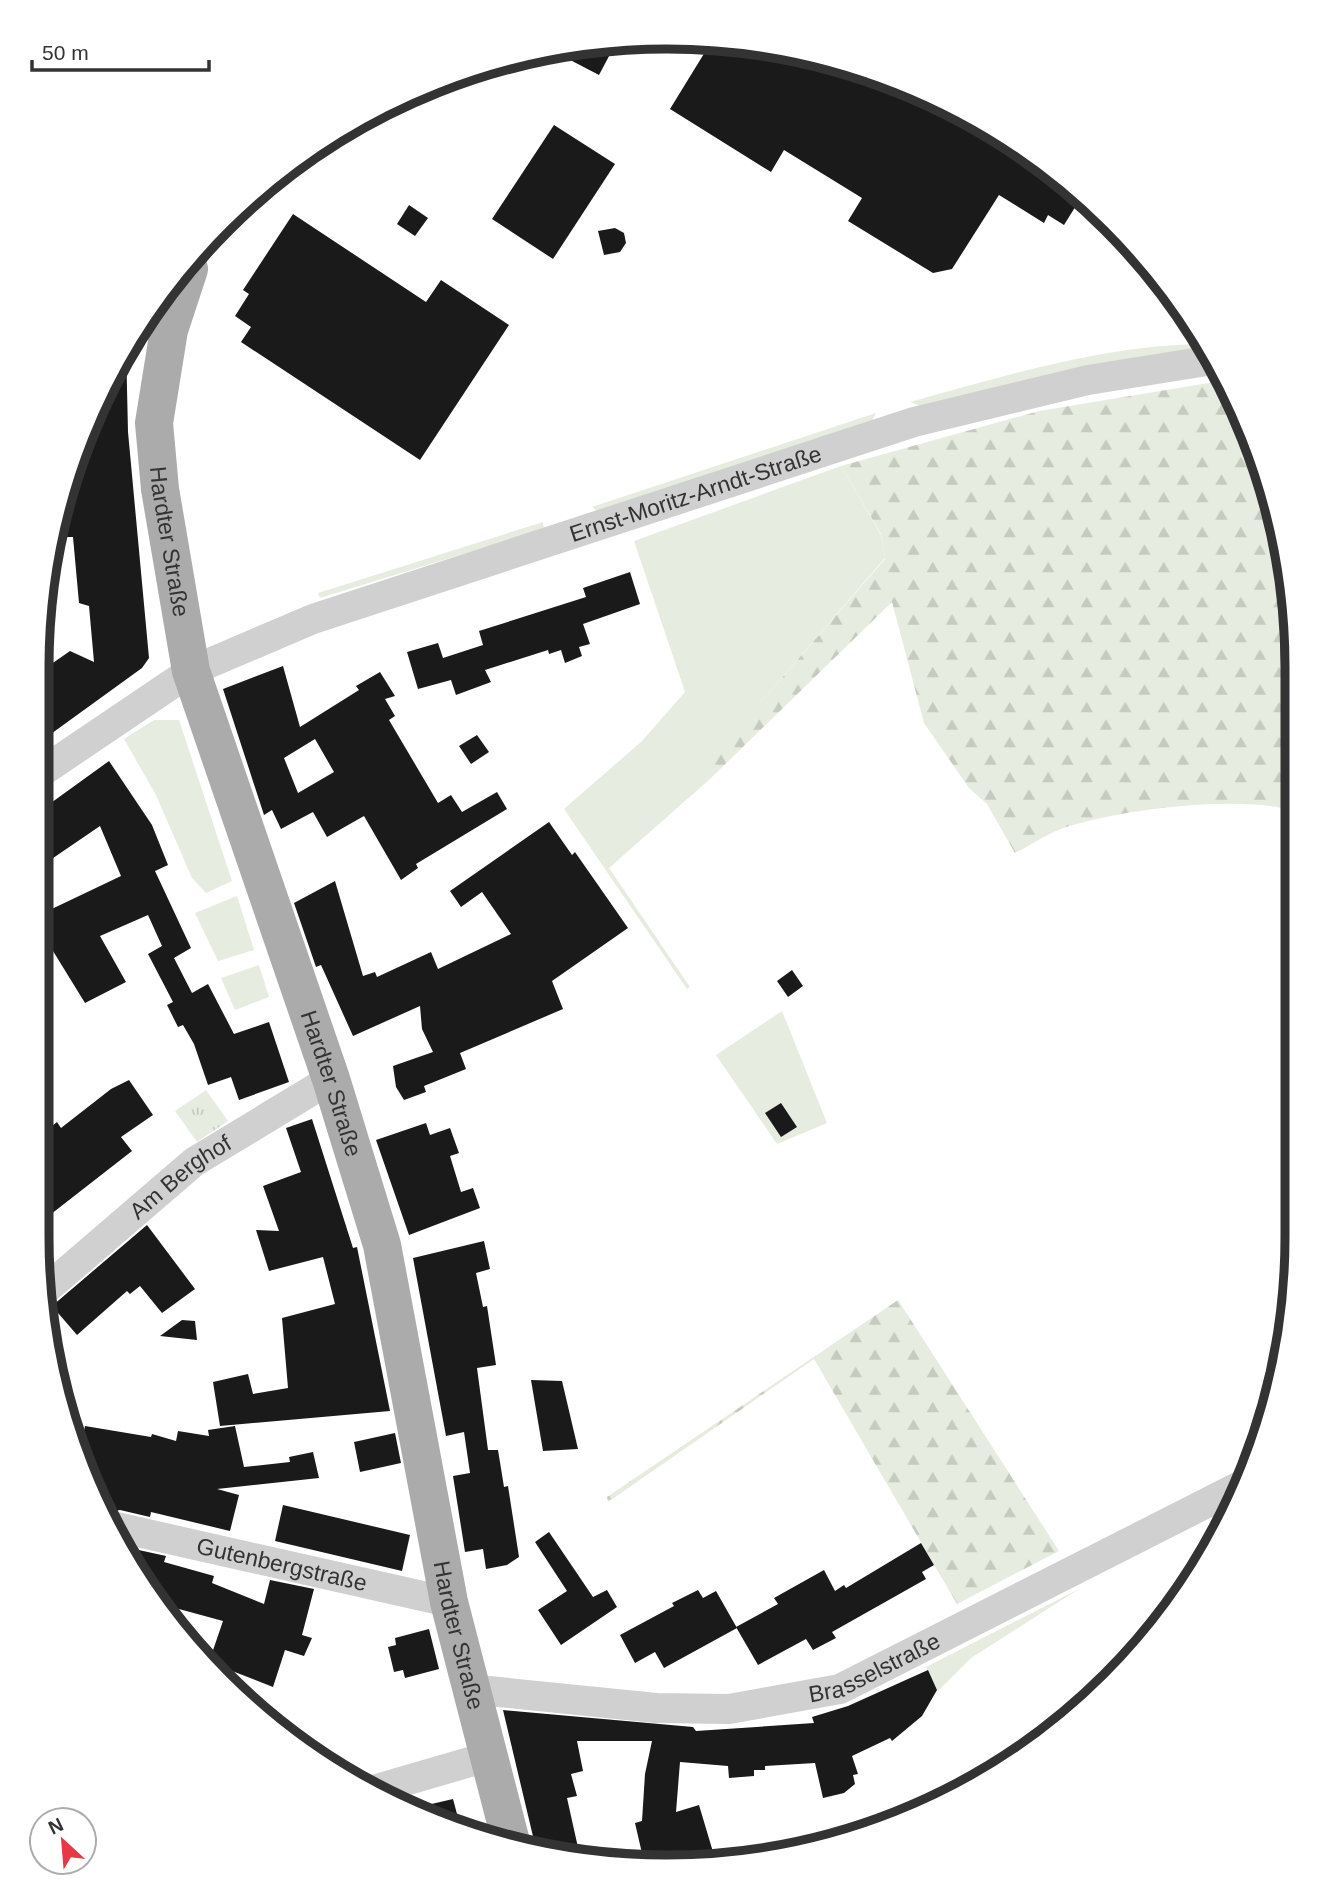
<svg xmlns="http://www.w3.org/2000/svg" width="1334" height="1904" font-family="Helvetica,sans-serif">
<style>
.grass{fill:#e6ecdf}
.forest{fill:url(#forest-firs)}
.park{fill:url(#park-tufts)}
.building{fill:#1a1a1a;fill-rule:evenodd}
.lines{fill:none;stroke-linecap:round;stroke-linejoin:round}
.minor{stroke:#d0d0d0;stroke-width:30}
.major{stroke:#ababab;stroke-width:38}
.labels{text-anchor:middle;stroke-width:7;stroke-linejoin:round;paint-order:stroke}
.street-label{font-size:23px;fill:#333;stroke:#fff}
.rim{fill:none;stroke:#333;stroke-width:9}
</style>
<defs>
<pattern id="forest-firs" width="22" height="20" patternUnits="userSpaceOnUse" patternTransform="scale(1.75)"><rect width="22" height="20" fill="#e6ecdf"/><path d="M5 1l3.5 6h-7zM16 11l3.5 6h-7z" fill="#c6cbc0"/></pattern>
<pattern id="park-tufts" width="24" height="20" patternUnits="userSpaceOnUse" patternTransform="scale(1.75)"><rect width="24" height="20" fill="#e6ecdf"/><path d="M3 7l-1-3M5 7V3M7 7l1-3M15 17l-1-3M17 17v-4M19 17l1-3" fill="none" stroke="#c6cbc0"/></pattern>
</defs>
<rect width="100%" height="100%" fill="#fff"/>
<g class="grass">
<path d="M1203,344L1206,349L923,407L910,402C1004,376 1105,345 1203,344Z"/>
<path d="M876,413L871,423L598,512L592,507Z"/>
<path d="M841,466L881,535L885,558L766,696L704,760L710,779L609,868L690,987L687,989L564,809L642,741L685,692L634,541Z"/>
<path d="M543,522L544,529L320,598L318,593Z"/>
<path d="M154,720H179L232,881L206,893L192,878L156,795L124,739Z"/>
<path d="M237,896L254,950L218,961L195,913Z"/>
<path d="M259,965L269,997L235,1010L221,978Z"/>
<path d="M782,1011L827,1123L777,1144L716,1055Z"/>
<path d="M1079,1589L971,1658L938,1691L926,1667Z"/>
</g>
<g class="forest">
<path d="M1227,380L1232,389L1292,584L1293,810C1232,795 1123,809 1063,828C1047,834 1031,845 1015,853L987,804L969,788L924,723L892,602L710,779L703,760L766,696L885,559L881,534L841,466L1039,411Z"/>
<path d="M898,1300L1059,1551L957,1604L814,1359L608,1502L607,1497Z"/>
</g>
<path class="park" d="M206,1090L228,1121L197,1142L175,1111Z"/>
<g class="building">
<path d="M713,39L830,58L945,102L1050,167L1082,196L1064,225L1048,215L1044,223L999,195L952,269L933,273L848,221L862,198L784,150L771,172L670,109Z"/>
<path d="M617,41L599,75L551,50L584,42Z"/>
<path d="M554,125L615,164L553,259L492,219Z"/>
<path d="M409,205L428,218L415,236L397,224Z"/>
<path d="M293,214L426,302L441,280L509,325L420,460L241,342L251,327L235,316L249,294L243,290Z"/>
<path d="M615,228L624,233L626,243L620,252L604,255L598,231Z"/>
<path d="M126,345L128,432L149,658L142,668L37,744V674L70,651L94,662L89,606L79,603L73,537H51Z"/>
<path d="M630,572L640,604L583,624L590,644L579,647L582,656L565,663L561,650L549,654L548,650L485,670L491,682L456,695L451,680L418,689L407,652L438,643L443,658L483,645L479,631L586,597L583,588Z"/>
<path d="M283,666L300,727L359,690L356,686L380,672L395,696L385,699L395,716L389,720L438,803L451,795L462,812L497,792L507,809L416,864L418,868L401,880L364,816L327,837L313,812L281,829L272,810L264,815L223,689ZM315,739L334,772L298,793L284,758Z"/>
<path d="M477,735L489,752L471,764L459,746Z"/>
<path d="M109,761L152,825L168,865L155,871L191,948L174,958L192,993L208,984L234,1034L269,1022L289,1082L239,1100L231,1077L208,1085L194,1044L183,1025L178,1027L167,1005L173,1002L148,954L162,946L148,915L100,936L126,982L85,1003L37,925V916L121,876L100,826L37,869V813Z"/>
<path d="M549,822L572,855L575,852L628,928L552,981L563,1009L460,1053L466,1069L424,1086L426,1092L404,1100L396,1087L393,1066L433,1052L422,1029L420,1006L353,1036L321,965L316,967L294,903L335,881L363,976L375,972L377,977L431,952L438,969L511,934L482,892L461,907L450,891Z"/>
<path d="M792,970L803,986L788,997L777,981Z"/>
<path d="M129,1080L153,1115L121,1137L132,1151L37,1225V1138L57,1122L61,1128L111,1089Z"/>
<path d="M781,1103L797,1127L781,1137L765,1113Z"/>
<path d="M312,1119L353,1248L357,1247L390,1411L220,1426L213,1382L248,1374L253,1394L288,1388L282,1318L335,1304L323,1257L269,1271L256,1230L279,1231L263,1186L301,1172L286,1128Z"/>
<path d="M426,1123L430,1135L450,1128L459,1153L450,1156L461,1192L473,1188L480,1208L409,1235L376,1140Z"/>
<path d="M147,1225L195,1289L162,1313L140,1286L130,1294L127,1291L77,1335L52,1306Z"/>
<path d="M484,1241L490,1269L476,1273L483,1307L487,1306L496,1365L477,1368L488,1450H498L504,1487L508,1486L519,1557L507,1565L486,1569L483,1549L465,1552L453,1476L470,1473L464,1432L446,1436L413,1258Z"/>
<path d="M182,1320L195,1321L197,1340L160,1336Z"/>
<path d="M531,1380L562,1381L578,1449L543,1451Z"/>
<path d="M85,1426L151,1437L152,1434L176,1441L178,1431L209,1436L208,1430L235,1426L244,1467L290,1462L289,1457L313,1452L319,1478L217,1489L239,1495L230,1531L151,1512L150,1517L120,1510L109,1512L80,1449Z"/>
<path d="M395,1433L401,1463L360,1472L354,1442Z"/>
<path d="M283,1505L410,1535L402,1571L275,1541Z"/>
<path d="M549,1532L593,1597L607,1590L617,1607L561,1645L538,1610L567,1591L535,1542Z"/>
<path d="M921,1543L934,1565L922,1572L926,1579L832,1632L836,1638L813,1650L806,1639L758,1665L736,1627L778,1604L774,1598L824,1570L835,1591L844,1585L846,1588Z"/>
<path d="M125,1547L166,1556L164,1562L214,1576L212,1583L264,1604L270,1580L314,1589L302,1635L312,1638L304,1656L285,1650L273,1687L209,1662L223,1621L157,1603L143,1587Z"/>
<path d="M698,1590L703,1598L716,1591L737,1628L664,1668L655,1652L635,1663L620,1635L674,1606L672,1603Z"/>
<path d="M429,1629L439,1669L405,1678L403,1670L394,1672L388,1647L396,1645L395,1638Z"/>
<path d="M928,1670L937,1690L922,1716L892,1741L890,1738L852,1756L858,1774L853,1775L855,1784L844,1793L823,1798L815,1763L765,1766V1770H754V1776L729,1778L728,1766L680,1762L676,1812L699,1805L716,1862H644L635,1823L642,1821L645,1774L652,1741H577L583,1771L571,1774L577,1796L567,1798L581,1861L536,1849L503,1710L693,1727L696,1731L814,1723L812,1717L848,1706Z"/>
<path d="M453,1799L461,1829L425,1819L410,1809Z"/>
</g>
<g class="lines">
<g class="minor">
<path id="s1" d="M37,775L191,671L313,619L914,422L1088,380L1213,360"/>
<path id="s2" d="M44,1291L194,1162L331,1079"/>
<path id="s3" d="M116,1527L449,1602"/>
<path id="s4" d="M469,1689L656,1708L729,1709L840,1689L1244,1484"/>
<path d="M377,1789L487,1757"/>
</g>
<path class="major" id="s5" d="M189,269L169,330L154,423L160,489L191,671L331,1079L382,1245L449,1602L511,1842"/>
</g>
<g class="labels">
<g class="street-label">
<text dy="8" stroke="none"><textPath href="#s1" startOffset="721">Ernst-Moritz-Arndt-Straße</textPath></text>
<text dy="8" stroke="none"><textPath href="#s5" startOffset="278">Hardter Straße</textPath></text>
<text dy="8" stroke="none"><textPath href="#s5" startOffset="845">Hardter Straße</textPath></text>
<text dy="8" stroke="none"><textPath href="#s2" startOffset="178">Am Berghof</textPath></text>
<text dy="8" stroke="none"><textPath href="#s3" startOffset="170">Gutenbergstraße</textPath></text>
<text dy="8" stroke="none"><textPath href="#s5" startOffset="1412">Hardter Straße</textPath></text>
<text dy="8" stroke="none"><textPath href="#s4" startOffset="413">Brasselstraße</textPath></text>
</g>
</g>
<path d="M0 0H1334V1904H0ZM667 49H667A618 618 0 0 1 1285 667V1237A618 618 0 0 1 667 1855H667A618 618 0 0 1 49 1237V667A618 618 0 0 1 667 49Z" fill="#fff" fill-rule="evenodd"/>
<path class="rim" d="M667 49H667A618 618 0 0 1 1285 667V1237A618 618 0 0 1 667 1855H667A618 618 0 0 1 49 1237V667A618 618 0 0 1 667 49Z"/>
<g transform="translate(63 1841) rotate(334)"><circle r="33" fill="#ffffff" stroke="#adadad" stroke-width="2"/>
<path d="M0-5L12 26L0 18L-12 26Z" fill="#e63946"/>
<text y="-10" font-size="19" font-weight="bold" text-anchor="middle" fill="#333333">N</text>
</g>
<path d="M32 60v10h177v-10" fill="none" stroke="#333333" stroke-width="3.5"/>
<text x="42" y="60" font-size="21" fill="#333333" stroke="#ffffff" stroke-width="5" paint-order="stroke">50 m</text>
</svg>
